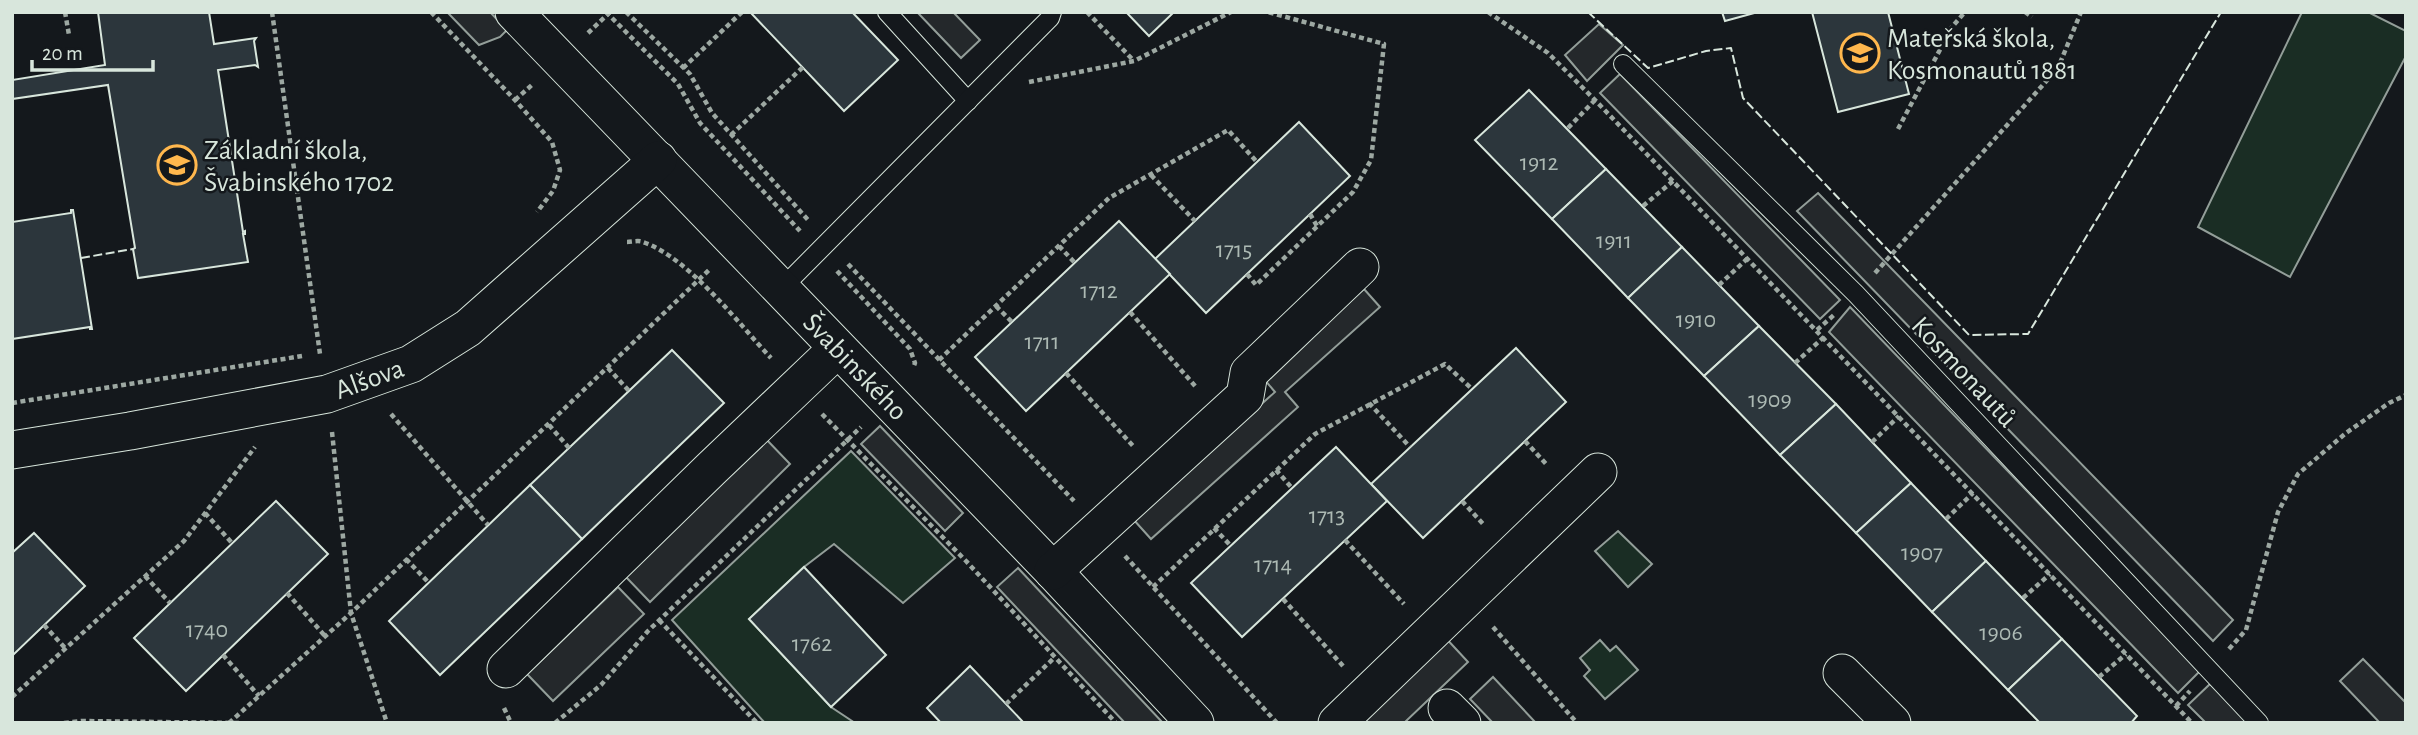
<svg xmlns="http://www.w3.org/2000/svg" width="2418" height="735" font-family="'Alegreya Sans',sans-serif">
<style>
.green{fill:#1a2d24;stroke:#939e99;stroke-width:2}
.parking{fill:#24282b;stroke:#939e99;stroke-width:2}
.building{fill:#2c363c;stroke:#d8e6dc;stroke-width:2}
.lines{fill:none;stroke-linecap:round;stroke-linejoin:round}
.service-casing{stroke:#d8e6dc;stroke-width:20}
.minor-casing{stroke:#d8e6dc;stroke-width:39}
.path{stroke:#9da8a2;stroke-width:4.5;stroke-dasharray:5 3.5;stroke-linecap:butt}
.service{stroke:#14181c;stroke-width:18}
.minor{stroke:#14181c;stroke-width:37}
.fence{stroke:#d8e6dc;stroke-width:2;stroke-dasharray:9 3.5;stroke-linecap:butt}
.labels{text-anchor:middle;stroke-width:5;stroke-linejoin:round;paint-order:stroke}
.number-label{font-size:24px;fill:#adbab4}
.poi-label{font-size:28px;fill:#d8e6dc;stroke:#14181c;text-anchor:start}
.street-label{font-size:28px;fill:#d8e6dc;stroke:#14181c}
</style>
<rect width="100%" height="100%" fill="#14181c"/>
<g class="green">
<path d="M2302,12H2368L2406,31V56L2290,277L2198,227Z"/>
<path d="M851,451L955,558L903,603L834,544L804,567L749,619L831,707L855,723H765L672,620Z"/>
<path d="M1618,531L1652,564L1628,587L1595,551Z"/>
<path d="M1600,640L1610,651L1616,646L1638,670L1605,699L1584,676L1590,670L1580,658Z"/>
</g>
<g class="parking">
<path d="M447,12H490L507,30L500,37L479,45Z"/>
<path d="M917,12H953L980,40L961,58Z"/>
<path d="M1599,24L1623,45L1587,81L1565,55Z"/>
<path d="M1620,74L1840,300L1820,319L1600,93Z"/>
<path d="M1818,193L2233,620L2213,641L1797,211Z"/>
<path d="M1364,289L1380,307L1285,392L1298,407L1151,539L1133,519L1275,392L1264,379Z"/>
<path d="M1850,307L2200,671L2178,693L1829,332Z"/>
<path d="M880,426L963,513L945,531L861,444Z"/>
<path d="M765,438L790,464L650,602L625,576Z"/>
<path d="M1018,568L1163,723H1125L997,587Z"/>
<path d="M618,587L644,614L553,701L527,674Z"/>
<path d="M1443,635L1468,662L1404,723H1351Z"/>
<path d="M2363,659L2406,703V723H2380L2340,681Z"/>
<path d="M1493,677L1536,723H1493L1470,699Z"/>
<path d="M2210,684L2249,723H2206L2188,705Z"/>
</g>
<g class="building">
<path d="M98,12H209L214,44L256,38L254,41L258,67L255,65L218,70L243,232L245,231V234H243L248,262L138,278L133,249L135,248L108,85L12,99V80L105,65Z"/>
<path d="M750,12H852L898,60L844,111Z"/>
<path d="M1126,12H1174L1149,36Z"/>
<path d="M1722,12H1758L1725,21Z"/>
<path d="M1812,12H1888L1909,94L1838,112Z"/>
<path d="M1529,90L1606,169L1552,219L1475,140Z"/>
<path d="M1299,122L1350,176L1206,313L1155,259Z"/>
<path d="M1606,169L1682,247L1628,298L1552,219Z"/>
<path d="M71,210H73L92,329H90V327L12,339V222L71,213Z"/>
<path d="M1119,221L1170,274L1026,411L975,357Z"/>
<path d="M1682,247L1759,326L1704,376L1628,298Z"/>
<path d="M1759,326L1836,404L1780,455L1704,376Z"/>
<path d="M1516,348L1566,402L1423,538L1371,484Z"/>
<path d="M672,350L724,403L582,539L530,485Z"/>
<path d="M1836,404L1911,483L1856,533L1780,455Z"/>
<path d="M1336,447L1387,501L1242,637L1191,583Z"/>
<path d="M1911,483L1986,561L1932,612L1856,533Z"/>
<path d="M530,485L582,539L440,675L389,621Z"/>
<path d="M276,501L328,554L186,691L134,638Z"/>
<path d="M34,533L85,586L12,656V553Z"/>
<path d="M1986,561L2062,639L2008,690L1932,612Z"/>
<path d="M804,567L886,655L831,707L749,619Z"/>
<path d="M2062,639L2137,716L2131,723H2040L2008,690Z"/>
<path d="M970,666L1024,723H941L927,708Z"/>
</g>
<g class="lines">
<g class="service-casing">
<g id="service">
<path d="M887,12L968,101"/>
<path d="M1623,64L1856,294L2259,723"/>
<path d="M781,289L1050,18L1052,12"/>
</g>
</g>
<g class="minor-casing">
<g id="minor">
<path d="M514,12L1053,571L1195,723"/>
<path d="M12,450L130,431L327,394L411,364L468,328L658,160"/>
<path d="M1053,571L1245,396L1249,373L1360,267"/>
<path d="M506,669L711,469L837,349"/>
<path d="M1842,673L1892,723"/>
<path d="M1447,708L1462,723"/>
<path d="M1337,723L1598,472"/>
</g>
</g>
<g class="path">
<path d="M65,12L69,35"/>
<path d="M272,12L320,354"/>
<path d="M431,12L515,100L552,142L560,170L553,191L537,212"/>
<path d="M606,12L678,84L700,123L800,231"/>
<path d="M626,12L690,74L712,113L809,221"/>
<path d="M1087,12L1134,61"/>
<path d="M1488,12L1548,53L1595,100L2192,723"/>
<path d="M2025,12L2032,17"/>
<path d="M588,33L610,12"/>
<path d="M683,68L742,12"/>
<path d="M1029,82L1134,61L1231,12"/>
<path d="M515,100L533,84"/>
<path d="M1568,128L1595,100"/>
<path d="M1898,129L1952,27L1965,12"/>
<path d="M731,135L803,67"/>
<path d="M1151,175L1195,221"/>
<path d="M1643,206L1673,181"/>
<path d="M1310,214L1317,226"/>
<path d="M627,242C632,242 638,240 643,242C689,258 738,323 771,358"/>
<path d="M1059,246L1075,263"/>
<path d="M848,264L1074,501"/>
<path d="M837,271L910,349L915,363L913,368"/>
<path d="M1875,273L2058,68L2081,12"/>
<path d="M1247,274L1256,285L1353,192L1371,160L1384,44L1268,12"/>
<path d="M1719,285L1748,258"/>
<path d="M996,306L1012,322"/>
<path d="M1130,312L1196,387"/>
<path d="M1817,330L1835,314"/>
<path d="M939,360L1109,198L1228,130L1257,162"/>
<path d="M1795,363L1824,337"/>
<path d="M608,368L629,391"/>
<path d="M1066,373L1134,447"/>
<path d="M12,403L302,356"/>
<path d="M1369,403L1410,447"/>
<path d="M391,414L488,525"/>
<path d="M822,414L966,561L1116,723"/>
<path d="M549,425L569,448"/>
<path d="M332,432L351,613L387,723"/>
<path d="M1525,441L1548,466"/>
<path d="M1872,442L1899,416"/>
<path d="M1276,470L1292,488"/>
<path d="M1462,501L1485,526"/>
<path d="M205,513L232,543"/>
<path d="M1946,519L1973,493"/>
<path d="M1214,528L1231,546"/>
<path d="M1345,540L1404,604"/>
<path d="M1125,556L1277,723"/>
<path d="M406,559L429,583"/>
<path d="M145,576L170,603"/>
<path d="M1153,587L1315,434L1445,364L1472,389"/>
<path d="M287,593L325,636"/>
<path d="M2023,598L2050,574"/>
<path d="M1283,599L1343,666"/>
<path d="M659,620L757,723"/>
<path d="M44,625L65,648"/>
<path d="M1493,627L1577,723"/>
<path d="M2229,649L2246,630L2278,512L2298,474L2346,433L2389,403L2406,395"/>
<path d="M223,655L259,696"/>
<path d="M2099,677L2126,654"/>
<path d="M12,697L184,541L255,447"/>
<path d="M1006,704L1055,657"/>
<path d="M2176,706L2190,691"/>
<path d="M504,708L511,723"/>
<path d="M64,723L81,721L239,723"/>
<path d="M229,723L351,613L710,269"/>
<path d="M555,723L601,685L648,631L861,427"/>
</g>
<use href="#service" class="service"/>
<use href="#minor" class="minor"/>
<g class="fence">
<path d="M1588,12L1648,68L1706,51L1731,48L1743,98L1969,335L2028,334L2221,12"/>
<path d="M81,258L133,249"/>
</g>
</g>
<defs>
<g id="school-ring" transform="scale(2.0125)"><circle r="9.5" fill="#14181c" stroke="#ffb74d" stroke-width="1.5"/><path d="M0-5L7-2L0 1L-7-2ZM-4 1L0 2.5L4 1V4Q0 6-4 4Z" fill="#ffb74d"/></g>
</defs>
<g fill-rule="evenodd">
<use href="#school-ring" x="1860" y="53"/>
<use href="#school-ring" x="177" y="165"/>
</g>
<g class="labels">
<g class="number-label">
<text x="1539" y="170">1912</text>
<text x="1614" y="248">1911</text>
<text x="1234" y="257">1715</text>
<text x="1099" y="298">1712</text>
<text x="1696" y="327">1910</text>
<text x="1042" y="349">1711</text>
<text x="1770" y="407">1909</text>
<text x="1327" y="523">1713</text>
<text x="1922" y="560">1907</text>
<text x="1273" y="572">1714</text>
<text x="207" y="637">1740</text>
<text x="2001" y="640">1906</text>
<text x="812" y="651">1762</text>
</g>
<g class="poi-label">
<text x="1887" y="47">Mateřská škola,<tspan x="1887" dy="32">Kosmonautů 1881</tspan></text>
<text x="204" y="159">Základní škola,<tspan x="204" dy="32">Švabinského 1702</tspan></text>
</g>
<g class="street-label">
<text transform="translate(856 366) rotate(46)" y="10">Švabinského</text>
<text transform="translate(1965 371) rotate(47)" y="10">Kosmonautů</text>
<text transform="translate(369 378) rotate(-20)" y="10">Alšova</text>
</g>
</g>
<rect width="2418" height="735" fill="none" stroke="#d8e6dc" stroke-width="28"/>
<path d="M32 60v10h121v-10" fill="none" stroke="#d8e6dc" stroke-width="3.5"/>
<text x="42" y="60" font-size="21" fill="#d8e6dc" stroke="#14181c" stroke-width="5" paint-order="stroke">20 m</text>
</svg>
